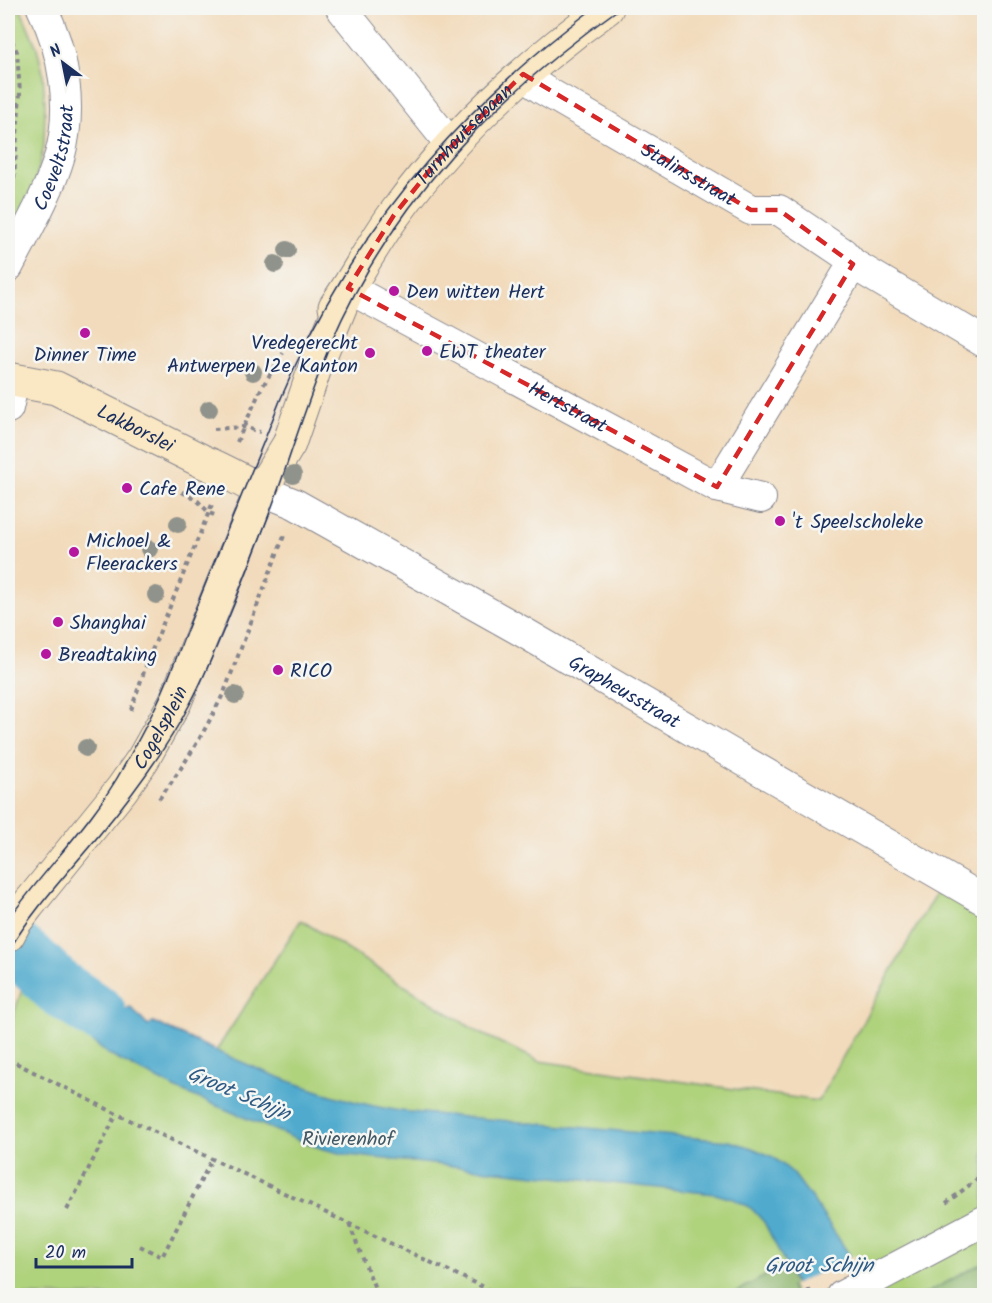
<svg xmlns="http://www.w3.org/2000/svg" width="992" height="1303" font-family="Kalam,sans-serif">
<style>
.green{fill:#afd27b;stroke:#65806c;stroke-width:1.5}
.forest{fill:#8bb46b;stroke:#537264;stroke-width:1.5}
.water{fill:#4faacd;stroke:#356c96;stroke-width:1.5}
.pier{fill:#f2dbbc}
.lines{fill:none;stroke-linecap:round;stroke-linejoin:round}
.river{stroke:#4faacd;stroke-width:57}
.street-casing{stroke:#86858d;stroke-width:32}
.secondary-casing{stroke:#86858d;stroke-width:35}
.path{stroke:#86858d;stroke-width:4;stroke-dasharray:4.5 4.5;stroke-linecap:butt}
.street{stroke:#fff;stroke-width:30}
.secondary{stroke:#fae7c3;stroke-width:33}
.tram{stroke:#1b2f5e;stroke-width:1.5}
.tree{fill:#90938c}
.marked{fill:none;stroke:#d62828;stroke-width:4.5;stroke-dasharray:12 8;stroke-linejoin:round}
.poi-dot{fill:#b5179e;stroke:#f6f6f2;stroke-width:2}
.labels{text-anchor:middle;stroke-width:5;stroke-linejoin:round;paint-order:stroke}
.street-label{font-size:20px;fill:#1b2f5e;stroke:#f6f6f2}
.poi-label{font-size:20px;fill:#1b2f5e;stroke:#f6f6f2;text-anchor:start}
.park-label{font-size:20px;fill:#405865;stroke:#f6f6f2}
.water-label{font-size:21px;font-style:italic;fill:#2d5a85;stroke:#f6f6f2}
</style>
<rect width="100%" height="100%" fill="#f6f6f2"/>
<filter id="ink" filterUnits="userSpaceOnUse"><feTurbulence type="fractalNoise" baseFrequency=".0167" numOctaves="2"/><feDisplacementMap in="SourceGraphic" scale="12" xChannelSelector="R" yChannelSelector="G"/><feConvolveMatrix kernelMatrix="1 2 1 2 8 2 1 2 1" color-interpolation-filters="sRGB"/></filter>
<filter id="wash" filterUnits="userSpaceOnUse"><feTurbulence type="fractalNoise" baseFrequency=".008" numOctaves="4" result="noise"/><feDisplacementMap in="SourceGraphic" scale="24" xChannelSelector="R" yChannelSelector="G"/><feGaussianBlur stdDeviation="1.35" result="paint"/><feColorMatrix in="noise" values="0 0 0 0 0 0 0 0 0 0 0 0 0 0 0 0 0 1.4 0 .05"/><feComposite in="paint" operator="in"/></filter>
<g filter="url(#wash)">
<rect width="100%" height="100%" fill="#f2dbbc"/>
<g class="green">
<path d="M8,8H20L37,48L43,73L45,106L44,146L35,184L8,235Z"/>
<path d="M939,887L984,914V1295L8,1296V1032L25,980L49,948L115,1005L117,1004L125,1010L130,1007L148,1026L153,1022L216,1051L301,920L478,1032L539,1061L818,1101Z"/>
</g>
<g class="forest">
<path d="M984,1262V1295H923Z"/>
<path d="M785,1265L795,1285L791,1287L795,1295L729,1296Z"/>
</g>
<path class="water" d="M49,948L96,989L107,1000L109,999L115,1006L117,1004L125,1010L130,1007L148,1026L153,1022C232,1059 313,1097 400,1111L729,1141L752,1148L773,1157L793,1173L813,1200L876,1295H801L764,1222L750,1207L733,1199L715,1194L348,1155L323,1149L296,1139L179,1090L109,1055L72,1025L25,980Z"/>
<path class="pier" d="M854,1255L879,1296H797L792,1286Z"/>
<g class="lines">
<path class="river" d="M8,943L32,962L58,987L98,1014"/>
</g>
</g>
<g filter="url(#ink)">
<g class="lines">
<g class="street-casing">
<g id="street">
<path d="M341,8L451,145"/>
<path id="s1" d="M523,74L528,79L542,89L751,210H779L843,253L853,264L984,342"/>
<path id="s2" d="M8,267C26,232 49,193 60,155C73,107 64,51 42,8"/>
<path id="s3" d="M348,288L717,487L761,498"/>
<path d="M8,408L14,381"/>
<path d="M717,487L853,264"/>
<path id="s4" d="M261,490L295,504L523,632L732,754L984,900"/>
<path d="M842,1296L984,1221"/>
</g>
</g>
<g class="secondary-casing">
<g id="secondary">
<path id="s5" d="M335,307C356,277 373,244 394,215C453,134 526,66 607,8"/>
<path id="s6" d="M8,379L56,388L204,462C224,470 242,481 261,490"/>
<path id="s7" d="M8,935L15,922L28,905L122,789L143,759L175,702L261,490L289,444L315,368L348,288"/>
</g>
</g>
<g class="path">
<path d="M8,32L17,52L20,93L14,179L8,190"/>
<path d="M214,429L243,427L260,432"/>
<path d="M237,442L261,389L283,353"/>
<path d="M166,483L198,501L209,513L217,516"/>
<path d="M131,710L148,660L213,502"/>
<path d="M159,799C185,765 207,728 225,690L285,533"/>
<path d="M8,979L13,967"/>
<path d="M8,1059L117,1114L502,1296"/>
<path d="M946,1203L984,1174"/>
<path d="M67,1210L117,1114"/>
<path d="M349,1224L378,1296"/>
<path d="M140,1246L162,1257L212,1159"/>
<path d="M799,1296L811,1289"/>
</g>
<use href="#street" class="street"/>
<use href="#secondary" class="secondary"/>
<g class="tram">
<path d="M8,920C45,868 93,823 124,766C137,743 149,721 160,697C172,671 182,642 193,615C217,555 241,496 266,436C275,412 285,388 296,364C363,220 467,102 594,8"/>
<path d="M8,952C33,909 68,873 100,834C134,793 166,750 191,702C208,670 221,636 235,602C252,559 269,517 284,473C299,429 313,386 331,343C392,202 497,95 620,8"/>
</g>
</g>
<g class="tree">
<circle cx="287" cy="250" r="9"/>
<circle cx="275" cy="264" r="9"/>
<circle cx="253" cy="372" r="9"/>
<circle cx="209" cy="409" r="9"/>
<circle cx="293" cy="475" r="9"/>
<circle cx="178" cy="524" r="9"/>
<circle cx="149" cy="549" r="9"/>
<circle cx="156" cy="595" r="9"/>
<circle cx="235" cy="695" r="9"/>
<circle cx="86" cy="748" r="9"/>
</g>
</g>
<path class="marked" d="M523,74L751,210H779L853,264L717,487L348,288L394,215L438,160Z"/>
<g class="poi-dot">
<circle cx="394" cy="291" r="6"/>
<circle cx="85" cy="333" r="6"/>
<circle cx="427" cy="351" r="6"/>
<circle cx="370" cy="353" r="6"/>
<circle cx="127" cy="488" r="6"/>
<circle cx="780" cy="521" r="6"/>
<circle cx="74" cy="552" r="6"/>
<circle cx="58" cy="622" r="6"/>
<circle cx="46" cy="654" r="6"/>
<circle cx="278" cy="670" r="6"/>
</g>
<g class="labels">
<g class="street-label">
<text dy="7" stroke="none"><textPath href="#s5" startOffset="216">Turnhoutsebaan</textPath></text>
<text dy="7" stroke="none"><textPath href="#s2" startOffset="120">Coeveltstraat</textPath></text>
<text dy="7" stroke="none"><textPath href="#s1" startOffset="194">Stalinsstraat</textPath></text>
<text dy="7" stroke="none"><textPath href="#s3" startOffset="250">Hertstraat</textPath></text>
<text dy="7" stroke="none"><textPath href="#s6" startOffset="138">Lakborslei</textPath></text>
<text dy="7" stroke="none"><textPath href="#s4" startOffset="416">Grapheusstraat</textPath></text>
<text dy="7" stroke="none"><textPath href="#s7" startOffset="258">Cogelsplein</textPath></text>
</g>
<g class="poi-label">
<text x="406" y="298">Den witten Hert</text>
<text x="358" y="349" text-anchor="end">Vredegerecht<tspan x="358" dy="23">Antwerpen 12e Kanton</tspan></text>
<text x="439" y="358">EWT theater</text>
<text x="85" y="361" text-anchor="middle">Dinner Time</text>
<text x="139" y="495">Cafe Rene</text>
<text x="792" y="528">'t Speelscholeke</text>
<text x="86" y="547">Michoel &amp;<tspan x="86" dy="23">Fleerackers</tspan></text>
<text x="70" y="629">Shanghai</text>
<text x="58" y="661">Breadtaking</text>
<text x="290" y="677">RICO</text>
</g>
<g class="park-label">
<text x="348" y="1145">Rivierenhof</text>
</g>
<g class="water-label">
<text transform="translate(239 1093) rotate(23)" y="7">Groot Schijn</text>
<text x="819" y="1272">Groot Schijn</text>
</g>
</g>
<rect width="992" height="1303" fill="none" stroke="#f6f6f2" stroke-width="30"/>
<g transform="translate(63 63) rotate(328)" stroke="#f6f6f2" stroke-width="4.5" paint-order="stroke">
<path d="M0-4.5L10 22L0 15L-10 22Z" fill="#1b2f5e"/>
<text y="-9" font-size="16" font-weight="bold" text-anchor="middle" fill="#1b2f5e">N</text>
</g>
<path d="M36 1258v9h96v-9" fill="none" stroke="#1b2f5e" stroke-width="3"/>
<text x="45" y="1258" font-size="18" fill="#1b2f5e" stroke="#f6f6f2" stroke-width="4.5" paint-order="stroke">20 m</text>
</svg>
